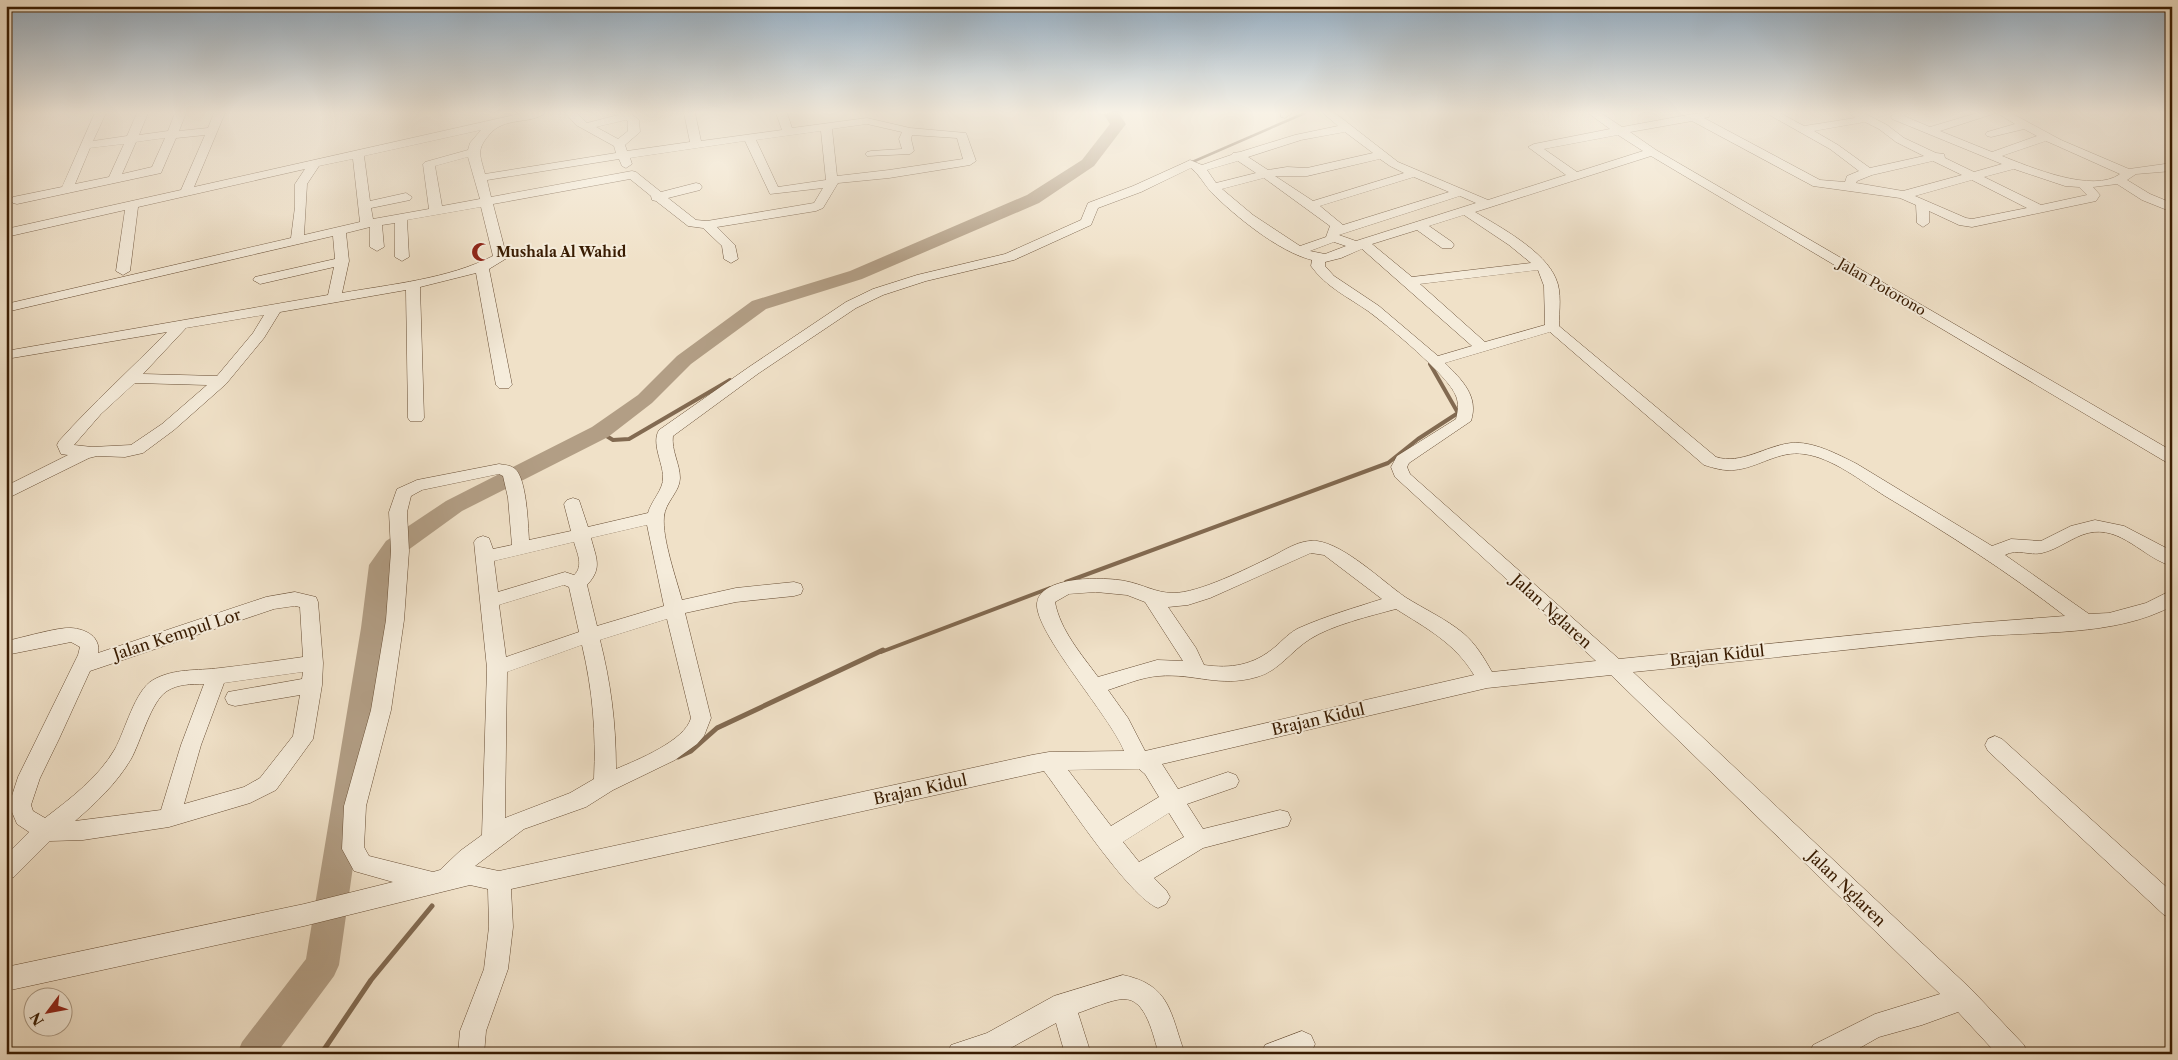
<svg xmlns="http://www.w3.org/2000/svg" width="2178" height="1060" font-family="'Libre Caslon Text',serif">
<style>
.lines{fill:none;stroke-linecap:round;stroke-linejoin:round}
.stream-far2{stroke:#826a51;stroke-width:2.5}
.stream-far1{stroke:#826a51;stroke-width:4}
.stream{stroke:#826a51;stroke-width:5}
.river{fill:#b29e85;fill-rule:evenodd}
.minor-casing{stroke:#674d34;stroke-width:1}
.minor{fill:#f5ecdb;fill-rule:evenodd}
.labels{text-anchor:middle;stroke-width:4;stroke-linejoin:round;paint-order:stroke}
.far-poi-label{font-size:14px;font-weight:bold;fill:#391c02;stroke:#f5ecdb;text-anchor:start}
.far-street-label{font-size:14px;fill:#391c02;stroke:#f5ecdb}
.street-label{font-size:16px;fill:#391c02;stroke:#f5ecdb}
</style>
<rect width="100%" height="100%" fill="#f0e1c8"/>
<filter id="stains"><feTurbulence type="fractalNoise" baseFrequency=".004" numOctaves="4"/><feColorMatrix values="0 0 0 0 .2 0 0 0 0 .09 0 0 0 0 .02 0 0 0 .5 -.17"/></filter>
<radialGradient id="worn" r=".72"><stop offset=".6" stop-color="#630" stop-opacity="0"/><stop offset="1" stop-color="#630" stop-opacity=".3"/></radialGradient>
<g class="lines">
<path class="stream-far2" d="M1190,163L1305,113"/>
<g class="stream-far1">
<path d="M600,432L613,440L629,439L730,380"/>
<path d="M1066,582L1388,463L1418,439L1458,413L1430,364"/>
<path d="M881,652L1050,588"/>
</g>
<g class="stream">
<path d="M678,757L691,751L717,728L883,650"/>
<path d="M321,1054L371,980L432,906"/>
</g>
<path class="river" d="M1103,113H1118L1126,124L1094,166L1039,203L862,279L766,309L691,364L652,403L608,437L462,511L404,553L393,567L387,628L339,965L334,976L276,1054H237L242,1042L306,959L361,628L369,565L386,541L446,501L592,427L638,395L677,356L752,301L850,271L1027,195L1082,160L1110,124Z"/>
<g class="minor-casing">
<g id="minor">
<path d="M6,113H14L6,117Z"/>
<path d="M95,113H106L93,141L127,136L137,113H148L139,135L168,131L175,113H186L179,131L208,128L214,113H225L194,187L523,113H545C530,125 504,116 489,135C476,150 480,155 485,174L616,153L614,146L576,125L565,113H577L587,123L618,115L617,113H630L639,120L640,132L625,145L627,151L690,142L684,113H695L701,141L782,130L776,113H787L792,128L867,118L910,128L966,133L976,161L970,165L889,178L838,183L823,208L816,211L717,227L735,245L738,259L731,263L724,259L722,246L703,228L688,226L656,201L652,200L651,196L630,179L493,204L507,258L489,269L512,385L509,388H499L496,385L476,273L420,287L424,418L422,421H410L408,418L406,290L280,312L264,338L226,384L174,430L143,453L125,457L97,456L89,458L6,499V486L68,455L61,454L57,445L59,441C93,403 131,369 167,332L6,359V351L328,295L334,267L260,284L253,280L255,277L335,259L333,236L6,312V304L291,238L295,207V184L305,169L138,207L130,271L123,275L116,271L125,210L6,237V229L181,190L205,135L176,138L161,173L17,204L13,203L11,200L13,197L62,187ZM626,120L628,121V131L618,139L596,127ZM867,124L902,132L899,139L902,149L871,151L867,152L865,154L867,156L910,154L914,151L911,139L912,135L957,138L963,159L889,170L837,176L832,129ZM481,130L470,143L468,150L425,162L423,164L429,209L373,219L371,208L410,200L412,197L406,193L370,201L364,156ZM821,131L826,180L778,187L756,140ZM165,138L152,167L122,174L136,142ZM745,141L770,194L823,188L814,203L707,221L696,220L668,198L700,190L702,187L700,184L696,183L661,192L636,172L632,171L491,197L487,180L619,159L622,166L626,168L632,164L630,158ZM124,144L109,177L75,184L90,148ZM468,157L480,199L442,206L435,166ZM353,159L360,222L304,235L307,184L319,166ZM481,207L493,256C448,279 392,284 342,293L349,261L346,233L370,227V247L377,251L384,247L382,225L395,223V257L402,261L409,257L407,220ZM264,315L253,333L217,376L143,374L186,328ZM135,383L207,385L162,424L131,445L92,447L74,445L101,414Z"/>
<path d="M1281,113H1292L1285,118L1281,117Z"/>
<path d="M1323,113H1335L1398,162L1488,200L1566,175L1528,147L1534,144L1610,129L1588,113H1601L1622,127L1693,114L1709,113V117L1704,118L1820,180L1845,182L1847,176L1859,171L1830,149L1766,113H1780L1804,126L1855,118L1849,113H1864L1887,125L1904,138L1936,153L1944,154L1945,158L1974,172L2002,164L1892,119L1891,117L1893,113H1908L1904,116L1930,127L1977,113H1996L1940,131L1992,152L2037,136L2024,129L1991,137L1987,136L1985,134L1987,132L2015,124L1997,113H2011L2061,140L2129,169L2172,163V171L2136,174L2127,180L2150,194L2172,203V212L2142,200L2117,184L2093,187L2100,195L2096,201L1972,227L1959,225L1929,211V223L1923,227L1917,223L1916,205L1900,198L1813,186L1692,121L1630,132L1656,150L2172,451V463L2166,462L1651,156L1475,212C1500,227 1545,251 1556,279C1562,292 1559,311 1559,326L1716,457C1741,465 1765,446 1791,443C1813,441 1837,454 1857,464L1992,546L2011,539L2041,541L2071,526L2095,520L2124,526L2172,551V566C2143,558 2121,525 2088,533C2072,537 2059,549 2042,553C2029,556 2018,548 2005,555L2089,614L2109,613L2146,603L2172,590V606C2115,637 2036,631 1972,637C1859,648 1746,661 1633,672L1971,989L2024,1045L2028,1054H1997L1958,1012L1922,1025L1879,1037L1849,1054H1809L1813,1045L1875,1014L1940,994L1611,675L1487,688L1162,764L1178,789L1228,772L1236,775L1239,781L1236,787L1187,804L1203,829L1280,810L1288,812L1291,819L1288,826L1280,828L1203,848L1154,878L1166,890L1170,897L1166,904L1158,908C1129,897 1066,800 1044,771L511,889L513,927L508,969L486,1031L484,1054H458L460,1031L484,969L489,927L488,889L470,885L304,926L6,991V967L304,904L393,882L354,871L342,849L344,806L371,710L386,620L391,551L389,512L397,489L417,480L499,464C504,465 510,465 514,468C527,477 528,525 529,540L571,531L564,504L567,500L573,498L579,500L588,527L648,513C651,501 664,489 663,477C663,463 651,443 659,430L749,367L846,302L873,289L917,275L1005,254L1081,220L1088,203L1133,186L1186,162L1190,160L1202,165L1231,155L1233,153L1240,152L1295,135L1338,126ZM1865,122L1879,129L1896,142L1924,156L1870,168L1838,145L1814,131ZM1345,132L1373,153L1307,168L1287,167L1268,170L1248,157L1301,140ZM1618,135L1643,151L1577,172L1544,149ZM2046,141L2053,144L2120,174C2093,194 2030,167 2002,156ZM1380,159L1390,166L1404,173L1313,201L1275,176H1307ZM1238,161L1256,173L1216,183L1207,170ZM1933,161L1962,175L1903,191L1856,183L1857,181L1872,175ZM1191,168C1199,174 1204,184 1211,192C1235,216 1279,252 1312,260L1311,266C1326,287 1348,297 1368,311C1387,325 1449,376 1456,396C1459,404 1458,411 1456,419L1397,456L1391,467L1395,477L1596,661L1492,672C1484,658 1476,644 1463,633C1446,619 1424,609 1405,597C1381,580 1345,545 1317,541C1300,539 1285,550 1271,557C1246,569 1199,593 1173,593C1156,593 1142,584 1125,581C1106,577 1040,575 1037,603C1034,632 1111,717 1124,751L1049,752L1032,755L499,871L475,866L524,829L586,807L613,790L675,760L697,744L704,736L711,718L685,613L736,602L794,596L801,594L803,589L801,584L794,582L736,588L682,600C676,578 662,538 664,517C665,502 680,492 680,478C680,464 671,450 673,436L759,373L856,308L883,295L926,281L1014,260L1091,225L1098,208L1141,192ZM2014,169L2065,186L2079,187L2087,195L2041,205L1984,177ZM1414,177L1449,192L1343,225L1320,206ZM1264,178L1330,226L1326,237L1300,246L1253,215L1222,189ZM1972,180L2027,208L1972,219L1966,218L1915,196ZM1460,196L1476,203L1356,241L1339,235ZM1464,215L1509,245L1531,263L1412,277L1372,244L1417,230L1442,248H1452L1454,245L1452,242L1429,226ZM1334,242L1346,246L1325,254L1310,251ZM1362,249L1472,346L1438,356L1379,306L1334,276L1325,266V262L1341,258ZM1538,270L1544,286L1545,325L1485,342L1420,284ZM1550,332L1704,465C1714,468 1723,471 1734,470C1758,468 1779,450 1804,454C1833,458 1861,481 1885,496C1947,533 2008,572 2065,616L1974,623L1619,659L1410,474L1407,467L1409,463L1471,421C1479,396 1462,380 1445,363ZM499,474L503,476L508,498L512,545L493,549L489,538L483,536L477,538L474,542L487,668L482,835L460,851L440,870L433,872L369,856L364,847L366,806L391,710L404,620L409,551L407,512L411,496L422,490ZM647,525L664,606L597,626L587,585C603,568 596,558 591,538ZM574,542C577,553 584,566 574,575L565,572L498,592L494,561ZM1311,553L1324,555L1382,599C1354,608 1326,616 1299,628C1290,632 1282,641 1275,647C1254,665 1231,669 1204,665L1196,648L1168,607L1188,605L1210,598ZM564,585L569,587L579,632L506,657L499,605ZM1096,592L1127,595L1145,602L1183,661L1157,660L1098,677C1082,655 1060,630 1055,602L1069,594ZM1396,609C1426,628 1455,643 1474,675L1145,751L1128,718L1108,690C1124,685 1142,677 1159,676C1195,673 1219,688 1257,677C1279,671 1291,651 1310,639C1332,625 1370,616 1396,609ZM667,619L691,718C685,741 637,760 616,769C616,723 611,684 600,640ZM582,645C593,692 596,732 594,779L570,793L505,818L507,672ZM1139,769L1145,774L1159,797L1111,826L1068,770ZM1169,813L1184,837L1139,862L1123,842Z"/>
<path d="M295,592L316,597L318,602L323,663L322,685L313,739L276,790L250,803L169,827L83,840L50,841L14,877L6,880V855L29,832L17,824L9,805L18,777L78,655L80,647L71,642L6,655V641C22,638 57,627 71,628C86,629 101,637 98,653L266,597ZM295,606L300,607L303,657C275,661 247,665 220,668C197,671 174,668 153,680C135,690 125,731 115,749C98,778 71,798 45,818L33,811L31,805L40,778L59,739L90,671L274,609ZM303,672L302,679L228,692L225,698L228,704L235,706L300,695L293,736L260,778L244,787L184,804L201,745L224,683ZM204,684L181,745L161,810L75,821C96,803 117,783 131,759C141,741 151,701 167,691C178,684 191,684 204,684Z"/>
<path d="M1995,736L2002,739L2172,892V918L2164,915L1988,751L1985,745L1988,739Z"/>
<path d="M1123,975C1171,985 1170,1013 1185,1054H1159C1153,1037 1147,998 1123,999C1110,1000 1090,1009 1078,1013L1091,1054H1065L1056,1023L1007,1050L1008,1054H947L951,1045L987,1033L1054,996Z"/>
<path d="M1302,1031L1311,1035L1315,1044L1311,1053L1261,1054L1265,1045Z"/>
</g>
</g>
<use href="#minor" class="minor"/>
</g>
<linearGradient id="sky" x2="0" y2="1"><stop stop-color="#92abc0"/><stop offset="0.43" stop-color="#f8f2e6"/><stop offset="1" stop-color="#f8f2e6" stop-opacity="0"/></linearGradient>
<rect width="2178" height="262" fill="url(#sky)"/>
<defs>
<g id="mosque-bare" transform="scale(1.5)"><path d="M3.5-4.9A6 6 0 1 0 3.5 4.9A5 5 0 1 1 3.5-4.9Z" fill="#8f2418" stroke="#f5ecdb" stroke-width="2.5" paint-order="stroke"/></g>
</defs>
<g fill-rule="evenodd">
<use href="#mosque-bare" x="481" y="252"/>
</g>
<g class="labels">
<g class="far-poi-label">
<text x="496" y="257">Mushala Al Wahid</text>
</g>
<g class="far-street-label">
<text transform="translate(1882 287) rotate(30)" y="5">Jalan Potorono</text>
</g>
<g class="street-label">
<text transform="translate(1552 611) rotate(42)" y="6">Jalan Nglaren</text>
<text transform="translate(177 634) rotate(-18)" y="6">Jalan Kempul Lor</text>
<text transform="translate(1717 655) rotate(-6)" y="6">Brajan Kidul</text>
<text transform="translate(1318 719) rotate(-13)" y="6">Brajan Kidul</text>
<text transform="translate(920 789) rotate(-12)" y="6">Brajan Kidul</text>
<text transform="translate(1847 888) rotate(44)" y="6">Jalan Nglaren</text>
</g>
</g>
<rect width="2178" height="1060" fill="none" stroke="#f0e1c8" stroke-width="25"/>
<rect x="8" y="8" width="2163" height="1045" fill="none" stroke="#391c02" stroke-width="2.5"/>
<rect x="12" y="12" width="2153" height="1035" fill="none" stroke="#391c02"/>
<g transform="translate(48 1012) rotate(238)"><circle r="24" fill="#f5ecdb" stroke="#aa9984"/>
<path d="M0-4L9 19L0 12L-9 19Z" fill="#8f2418"/>
<text y="-8" font-size="14" font-weight="bold" text-anchor="middle" fill="#391c02">N</text>
</g>
<rect width="100%" height="100%" filter="url(#stains)"/>
<rect width="100%" height="100%" fill="url(#worn)"/>
</svg>
